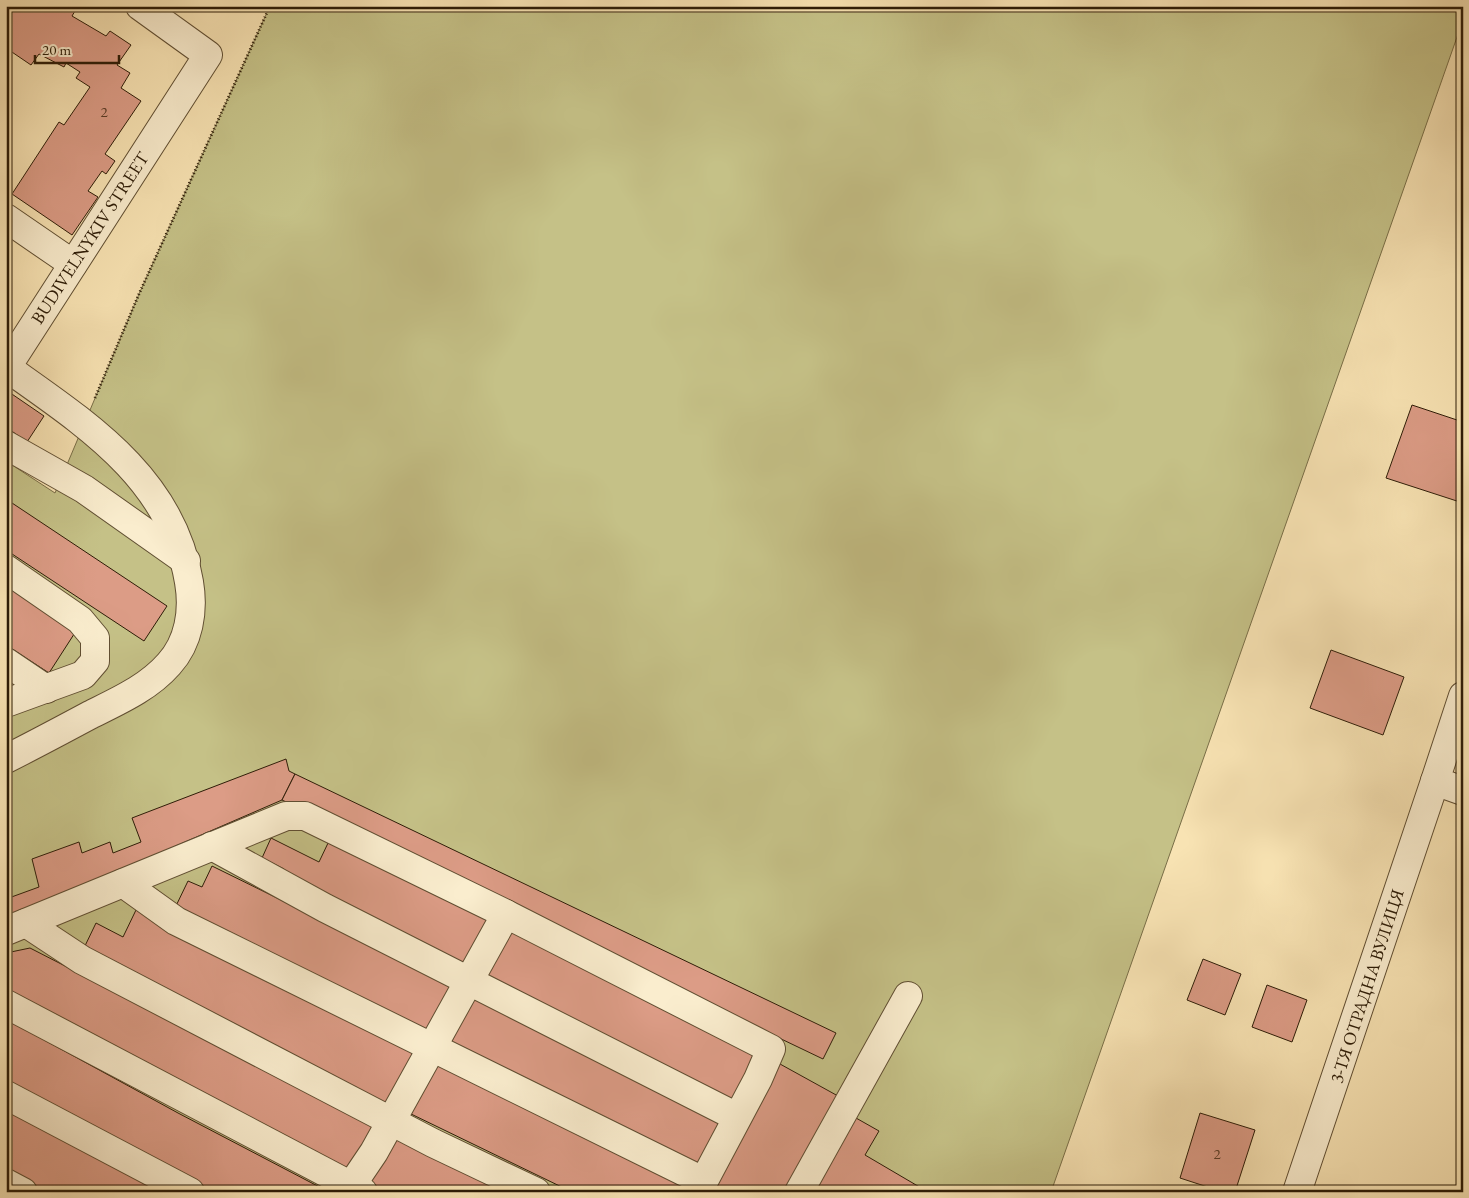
<svg xmlns="http://www.w3.org/2000/svg" width="1469" height="1198" font-family="'EB Garamond',serif">
<style>
.grass{fill:#c5c187;stroke:#796e47}
.building{fill:#dc9c86;stroke:#2d1c07}
.lines{fill:none;stroke-linecap:round;stroke-linejoin:round}
.minor-casing{stroke:#604e32;stroke-width:30}
.path{stroke:#2d1c07;stroke-width:3;stroke-dasharray:1 2.5;stroke-linecap:butt}
.minor{stroke:#faedce;stroke-width:28}
.labels{text-anchor:middle;stroke-width:4;stroke-linejoin:round;paint-order:stroke}
.number-label{font-size:15px;fill:#593c27}
.street-label{font-size:18px;fill:#2d1c07;stroke:#faedce}
</style>
<rect width="100%" height="100%" fill="#f8e3b3"/>
<filter id="stains"><feTurbulence type="fractalNoise" baseFrequency=".004" numOctaves="4"/><feColorMatrix values="0 0 0 0 .2 0 0 0 0 .09 0 0 0 0 .02 0 0 0 .5 -.17"/></filter>
<radialGradient id="worn" r=".72"><stop offset=".6" stop-color="#630" stop-opacity="0"/><stop offset="1" stop-color="#630" stop-opacity=".3"/></radialGradient>
<path class="grass" d="M270,6H1463V20L1051,1192H6V461L55,493L139,294Z"/>
<g class="building">
<path d="M6,6H78L72,16L106,36L110,31L131,45L117,65L130,73L121,88L141,101L105,154L115,161L106,174L102,171L88,191L98,197L72,235L12,194L59,122L64,125L90,87L76,78L80,72L66,63L64,67L39,54L31,65L6,48Z"/>
<path d="M6,390L44,416L27,442L6,427Z"/>
<path d="M1412,405L1463,422V503L1386,478Z"/>
<path d="M6,499L167,606L144,641L6,550Z"/>
<path d="M6,581L78,628L49,673L6,645Z"/>
<path d="M1331,650L1404,677L1383,735L1310,708Z"/>
<path d="M286,759L289,771L295,774L282,800L169,849L172,861L6,924V899L39,887L32,859L79,842L82,853L110,842L113,853L141,842L132,818Z"/>
<path d="M295,774L836,1033L823,1059L282,800Z"/>
<path d="M271,838L319,862L329,841L491,921L468,968L281,877L284,869L262,858Z"/>
<path d="M212,866L454,985L430,1036L174,910L188,881L202,887Z"/>
<path d="M136,910L418,1053L390,1106L83,950L96,923L123,937Z"/>
<path d="M508,929L759,1057L734,1106L483,978Z"/>
<path d="M30,948L377,1126L352,1174L6,991V953Z"/>
<path d="M1203,959L1241,974L1225,1015L1187,1000Z"/>
<path d="M1267,985L1307,1000L1292,1042L1252,1027Z"/>
<path d="M473,997L725,1122L702,1169L450,1045Z"/>
<path d="M6,1019L178,1113L329,1192H206L6,1086Z"/>
<path d="M435,1059L688,1181L683,1192H572L409,1113Z"/>
<path d="M780,1064L838,1096L785,1192H709Z"/>
<path d="M6,1110L160,1192H42L6,1173Z"/>
<path d="M1200,1113L1255,1130L1235,1192H1223L1180,1178Z"/>
<path d="M856,1118L879,1131L865,1155L928,1192H814Z"/>
<path d="M390,1135L504,1192H384L366,1183Z"/>
</g>
<g class="lines">
<g class="minor-casing">
<g id="minor">
<path d="M6,218L73,264"/>
<path d="M6,367C86,424 172,478 189,582C194,611 189,642 169,664C148,688 118,701 90,715C62,730 34,745 6,759"/>
<path d="M7,367L208,55L140,6"/>
<path d="M6,445L84,489L186,561"/>
<path d="M6,569L80,620L95,638V661L83,675L6,703"/>
<path d="M6,662L46,689"/>
<path d="M1463,696L1435,781L1463,791"/>
<path d="M212,846L325,908L737,1117"/>
<path d="M123,883L176,921L703,1181"/>
<path d="M26,923L82,960L433,1143L536,1192"/>
<path d="M6,931L286,816H305L506,914L771,1049L758,1079L698,1192"/>
<path d="M6,1004L363,1192"/>
<path d="M6,1095L190,1192"/>
<path d="M6,1183L23,1192"/>
<path d="M347,1192L374,1152L506,914"/>
<path d="M799,1192L908,996"/>
<path d="M1297,1192L1435,781"/>
</g>
</g>
<path class="path" d="M95,398L139,294L270,6"/>
<use href="#minor" class="minor"/>
</g>
<g class="labels">
<g class="number-label">
<text x="104" y="117">2</text>
<text x="1217" y="1159">2</text>
</g>
<g class="street-label">
<text transform="translate(90 238) rotate(-57)" y="6">BUDIVELNYKIV STREET</text>
<text transform="translate(1367 986) rotate(-72)" y="6">3-ТЯ ОТРАДНА ВУЛИЦЯ</text>
</g>
</g>
<rect width="1469" height="1198" fill="none" stroke="#f8e3b3" stroke-width="25"/>
<rect x="8" y="8" width="1454" height="1183" fill="none" stroke="#2d1c07" stroke-width="2.5"/>
<rect x="12" y="12" width="1444" height="1173" fill="none" stroke="#2d1c07"/>
<path d="M35 55v8h84v-8" fill="none" stroke="#2d1c07" stroke-width="2.5"/>
<text x="42" y="55" font-size="15" fill="#2d1c07" stroke="#faedce" stroke-width="4" paint-order="stroke">20 m</text>
<rect width="100%" height="100%" filter="url(#stains)"/>
<rect width="100%" height="100%" fill="url(#worn)"/>
</svg>
